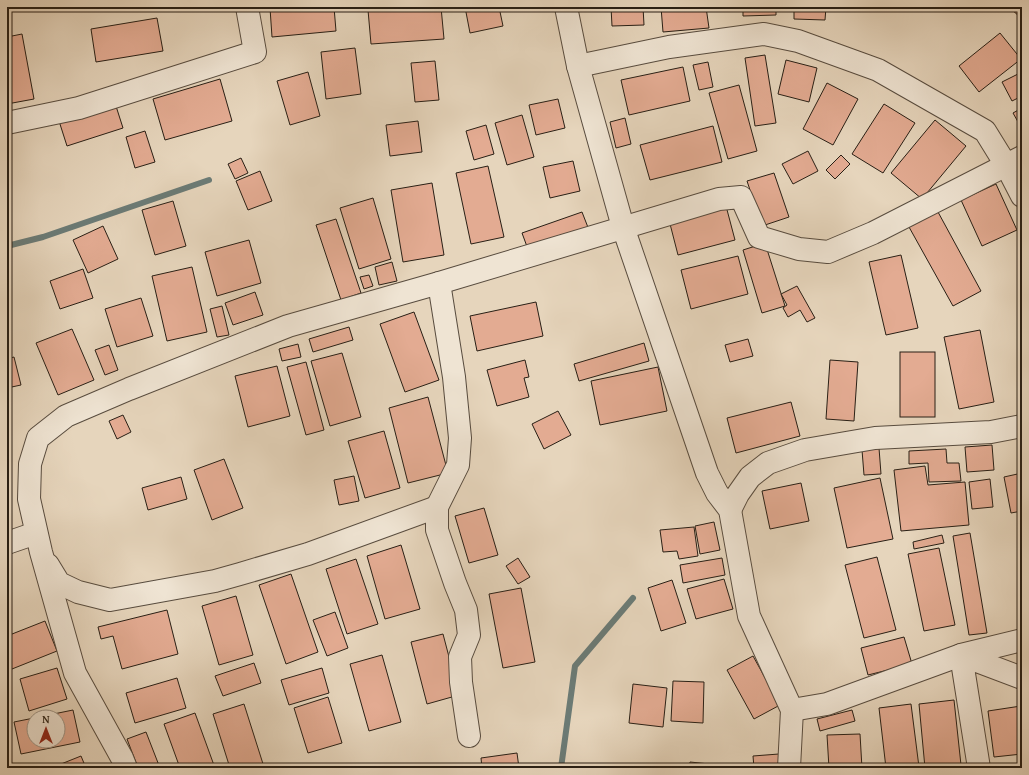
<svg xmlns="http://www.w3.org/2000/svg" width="1029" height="775" font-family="'Gentium Book Plus',serif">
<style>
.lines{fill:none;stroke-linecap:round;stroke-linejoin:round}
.stream{stroke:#6b7b76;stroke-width:6}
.building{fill:#e3ab92;stroke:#281f15}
.street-casing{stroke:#584c3f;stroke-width:24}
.street{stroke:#efe4d3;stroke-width:22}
</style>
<rect width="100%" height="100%" fill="#e6d5bc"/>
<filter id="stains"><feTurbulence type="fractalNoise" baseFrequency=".005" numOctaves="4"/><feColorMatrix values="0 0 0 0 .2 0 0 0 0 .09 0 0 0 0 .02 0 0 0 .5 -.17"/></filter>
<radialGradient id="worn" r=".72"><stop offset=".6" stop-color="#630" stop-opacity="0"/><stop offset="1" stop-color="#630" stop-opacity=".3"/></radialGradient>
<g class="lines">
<g class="stream">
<path d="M7,246L43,237L209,180"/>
<path d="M561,768L575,666L633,598"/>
</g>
</g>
<g class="building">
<path d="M98,7H119L99,11Z"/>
<path d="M278,7H334L336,31L272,37L270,8Z"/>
<path d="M417,7H441L444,39L371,44L368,10Z"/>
<path d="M465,7H499L503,26L470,33Z"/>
<path d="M611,7H643L644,25L612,26Z"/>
<path d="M661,7H706L709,28L663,32Z"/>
<path d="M743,7H776V15L743,16Z"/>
<path d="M794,7H826L825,20L794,19Z"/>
<path d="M1009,7H1022V19Z"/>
<path d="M157,18L163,51L96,62L91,29Z"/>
<path d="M1000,33L1021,59L979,92L959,66Z"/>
<path d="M22,34L34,99L7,104V37Z"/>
<path d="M355,48L361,94L326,99L321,52Z"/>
<path d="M765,55L776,123L755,126L745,58Z"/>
<path d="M786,60L817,68L809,102L778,94Z"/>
<path d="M435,61L439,100L415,102L411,63Z"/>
<path d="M708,62L713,87L699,90L693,65Z"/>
<path d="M683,67L690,101L629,115L621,80Z"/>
<path d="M308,72L320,116L290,125L277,81Z"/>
<path d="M1022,72V96L1012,101L1002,82Z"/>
<path d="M220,79L232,121L165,140L153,99Z"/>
<path d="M827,83L858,99L833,145L803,129Z"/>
<path d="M739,85L757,151L728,159L709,93Z"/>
<path d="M558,99L565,128L536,135L529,105Z"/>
<path d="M115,103L123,128L67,146L59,121Z"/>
<path d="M884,104L915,123L883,173L852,154Z"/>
<path d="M1022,108V129L1013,113Z"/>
<path d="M522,115L534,157L507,165L495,123Z"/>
<path d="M625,118L631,144L616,148L610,122Z"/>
<path d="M935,120L966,146L922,199L891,173Z"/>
<path d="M418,121L422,152L390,156L386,125Z"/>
<path d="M486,125L494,154L474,160L466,131Z"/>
<path d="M713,126L722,162L650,180L640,145Z"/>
<path d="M145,131L155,162L135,168L126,137Z"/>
<path d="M808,151L818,171L793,184L782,164Z"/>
<path d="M841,155L850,164L835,179L826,170Z"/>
<path d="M241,158L248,173L235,179L228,164Z"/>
<path d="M573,161L580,191L550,198L543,167Z"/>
<path d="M488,166L504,237L471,244L456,173Z"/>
<path d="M260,171L272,201L248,210L236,181Z"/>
<path d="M774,173L789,217L762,226L747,181Z"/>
<path d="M432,183L444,255L403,262L391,190Z"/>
<path d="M996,184L1017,230L982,246L961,200Z"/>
<path d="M373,198L391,259L359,269L340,208Z"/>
<path d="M173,201L186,246L155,255L142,210Z"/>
<path d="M726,206L735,240L678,255L669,220Z"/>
<path d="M582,212L589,230L529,252L522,233Z"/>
<path d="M938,212L981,291L953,306L909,227Z"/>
<path d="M336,219L361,293L341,300L316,225Z"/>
<path d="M103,226L118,259L88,273L73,240Z"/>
<path d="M249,240L261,283L217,296L205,252Z"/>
<path d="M765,243L785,306L762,313L743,250Z"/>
<path d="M901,255L918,328L886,335L869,262Z"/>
<path d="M738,256L748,294L691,309L681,270Z"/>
<path d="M392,262L397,281L379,285L375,267Z"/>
<path d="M192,267L207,332L167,341L152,276Z"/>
<path d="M83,269L93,298L60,309L50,281Z"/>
<path d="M369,275L373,286L364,289L360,277Z"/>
<path d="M797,286L815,318L807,322L800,310L788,317L783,308L787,305L781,294Z"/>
<path d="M255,292L263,315L233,325L225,303Z"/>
<path d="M141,298L153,336L117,347L105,309Z"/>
<path d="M536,302L543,336L477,351L470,316Z"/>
<path d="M222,306L229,335L217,337L210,309Z"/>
<path d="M414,312L439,380L405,392L380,324Z"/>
<path d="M349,327L353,340L313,352L309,339Z"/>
<path d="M72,329L94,380L58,395L36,343Z"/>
<path d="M980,330L994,402L959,409L944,337Z"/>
<path d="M748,339L753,356L730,362L725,345Z"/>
<path d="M644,343L649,361L579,381L574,364Z"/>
<path d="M298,344L301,357L282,361L279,349Z"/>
<path d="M109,345L118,370L105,375L95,350Z"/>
<rect x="900" y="352" width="35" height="65"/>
<path d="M342,353L361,417L330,426L311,361Z"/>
<path d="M14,357L21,385L7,388V359Z"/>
<path d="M525,360L529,377L524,378L529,397L497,406L487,370Z"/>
<path d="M830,360L858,362L854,421L826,419Z"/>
<path d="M306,362L324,430L306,435L287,367Z"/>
<path d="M277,366L290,416L248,427L235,376Z"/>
<path d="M658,367L667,411L600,425L591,381Z"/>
<path d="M428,397L448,473L408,483L389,408Z"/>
<path d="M791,402L800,436L736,453L727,418Z"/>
<path d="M558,411L571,435L544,449L532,424Z"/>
<path d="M123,415L131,432L117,439L109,421Z"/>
<path d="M384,431L400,488L365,498L348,441Z"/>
<path d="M992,445L994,470L967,472L965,447Z"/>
<path d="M879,448L881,474L864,475L862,450Z"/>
<path d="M946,449L947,463H959L961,481L929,482L928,463L909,464V451Z"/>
<path d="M224,459L243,508L212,520L194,470Z"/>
<path d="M925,466L928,485L965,482L969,525L901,531L894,470Z"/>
<path d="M1022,473V511L1011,513L1004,477Z"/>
<path d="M354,476L359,501L339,505L334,480Z"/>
<path d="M181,477L187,499L148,510L142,488Z"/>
<path d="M880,478L893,539L847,548L834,488Z"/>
<path d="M990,479L993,507L972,509L969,482Z"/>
<path d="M801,483L809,521L770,529L762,491Z"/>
<path d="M484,508L498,555L469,563L455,516Z"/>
<path d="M714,522L720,550L700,554L695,526Z"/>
<path d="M694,527L698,556L679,559L677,551L663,552L660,530Z"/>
<path d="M970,533L987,633L969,635L953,536Z"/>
<path d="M942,535L944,543L914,549L913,542Z"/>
<path d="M401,545L420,609L385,619L367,556Z"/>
<path d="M939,548L955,625L924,631L908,554Z"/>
<path d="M877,557L896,630L864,638L845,565Z"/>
<path d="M518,558L530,577L518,584L506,566Z"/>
<path d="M722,558L725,575L683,583L680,565Z"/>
<path d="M356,559L378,624L347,634L326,569Z"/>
<path d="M291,574L318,652L286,664L259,585Z"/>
<path d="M724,579L733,609L696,619L687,589Z"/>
<path d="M672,580L686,623L661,631L648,588Z"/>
<path d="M521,588L535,662L503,668L489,594Z"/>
<path d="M236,596L253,655L219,665L202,606Z"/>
<path d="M167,610L178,654L122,669L113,636L101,639L98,627Z"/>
<path d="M335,612L348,648L327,656L313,620Z"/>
<path d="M45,621L57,651L7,671V636Z"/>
<path d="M443,634L459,695L427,704L411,642Z"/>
<path d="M904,637L912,664L868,675L861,648Z"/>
<path d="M382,655L401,722L369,731L350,664Z"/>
<path d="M753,656L780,705L754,719L727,670Z"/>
<path d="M254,663L261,683L223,696L215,676Z"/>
<path d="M57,668L67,699L29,711L20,679Z"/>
<path d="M322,668L329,693L289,705L281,680Z"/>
<path d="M177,678L186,708L135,723L126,693Z"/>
<path d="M673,681L704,682L703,723L671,721Z"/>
<path d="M633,684L667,688L663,727L629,723Z"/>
<path d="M328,697L342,743L308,753L294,708Z"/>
<path d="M954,700L961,765L925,768L919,704Z"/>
<path d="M244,704L264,767L260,768H230L213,714Z"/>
<path d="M911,704L919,767L886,768L879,708Z"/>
<path d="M1021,706L1022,754L994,757L988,711Z"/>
<path d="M73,710L80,742L21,754L14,722L34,718V741H58V717H39Z"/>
<path d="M852,710L855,721L820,731L817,719Z"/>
<path d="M195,713L215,768H180L164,724Z"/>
<path d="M146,732L160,768H138L127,739Z"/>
<path d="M860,734L862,768H829L827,735Z"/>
<path d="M517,753L519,768H482L481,758Z"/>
<path d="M779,754L780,768H754L753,756Z"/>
<path d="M81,756L86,768H51Z"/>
<path d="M690,762L719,765L718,768H689Z"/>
</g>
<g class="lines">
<g class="street-casing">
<g id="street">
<path d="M566,7L578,66L623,227L707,473L717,493L730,510L749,616L792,710L789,768"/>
<path d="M578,66L669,47L764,34L798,41L878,70L985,131L1006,165L1022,196"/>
<path d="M7,123L79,108L255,52L247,7"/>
<path d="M439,283L454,377L460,438L458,465L437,507V530L455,583L466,610L469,635L460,657L461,682L469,736"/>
<path d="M730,510L738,494L750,477L768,463L805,450L875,438L991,432L1022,426"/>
<path d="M7,543L36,533"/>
<path d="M48,565L59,583L78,592L110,600L215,581L240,574L308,554L437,507"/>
<path d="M792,710L827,704L961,655L1022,640"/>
<path d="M126,768L122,758L75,673L41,552L29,499L30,464L38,438L66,416L129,389L288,326L439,283L719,199L741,197L759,237L799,249L828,252L873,233L1022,157"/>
<path d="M979,768L961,655L1022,678"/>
</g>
</g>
<use href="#street" class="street"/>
</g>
<rect width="1029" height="775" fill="none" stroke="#e6d5bc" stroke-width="24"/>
<rect x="8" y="8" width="1013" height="759" fill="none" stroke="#281f15" stroke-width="2"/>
<rect x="12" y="12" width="1005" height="751" fill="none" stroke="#281f15"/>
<g transform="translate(46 729)"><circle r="19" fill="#efe4d3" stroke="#9f9587"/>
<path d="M0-3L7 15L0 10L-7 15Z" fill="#8f2418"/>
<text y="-6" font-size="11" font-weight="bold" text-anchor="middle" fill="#281f15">N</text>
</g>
<rect width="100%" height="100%" filter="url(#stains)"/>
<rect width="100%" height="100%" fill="url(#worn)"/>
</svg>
